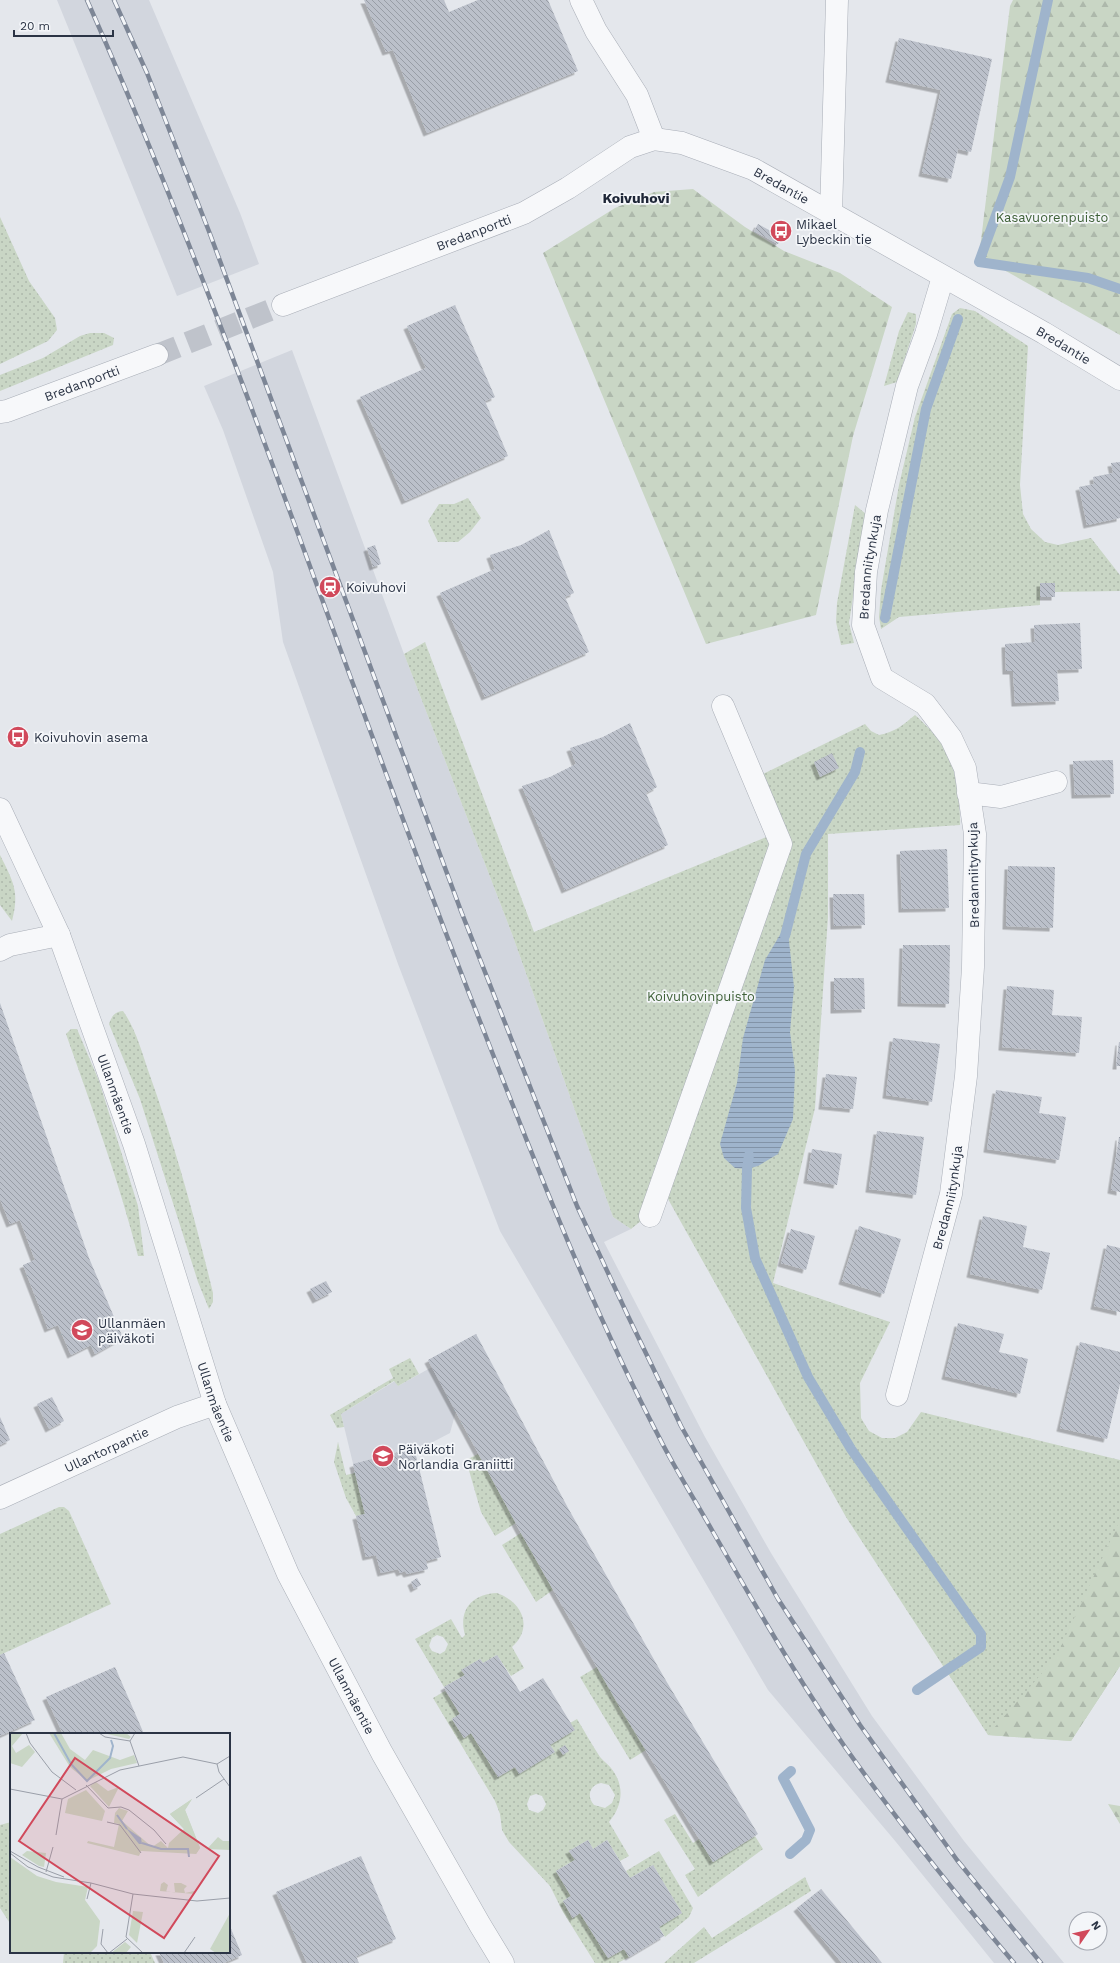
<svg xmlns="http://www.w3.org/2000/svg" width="1120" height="1963" font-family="'Work Sans',sans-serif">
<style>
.built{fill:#d2d6de}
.grass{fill:url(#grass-dots);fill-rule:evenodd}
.forest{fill:url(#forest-firs)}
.water{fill:url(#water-rules)}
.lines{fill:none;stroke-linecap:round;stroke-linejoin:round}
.stream{stroke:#9fb4cc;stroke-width:10}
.building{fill:url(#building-back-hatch);filter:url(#shadow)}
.minor-tunnel{stroke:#bfc3cb;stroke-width:22;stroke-dasharray:22 11;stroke-linecap:butt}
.minor-casing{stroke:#a9aeb7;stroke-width:23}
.minor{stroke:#f7f8fa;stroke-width:22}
.rail-casing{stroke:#7d8696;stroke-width:4.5}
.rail{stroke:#f4f6f9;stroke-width:3;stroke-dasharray:9;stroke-linecap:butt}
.labels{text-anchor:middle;stroke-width:3.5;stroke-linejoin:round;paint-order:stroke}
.street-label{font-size:13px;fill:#2b3445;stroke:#f4f6f9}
.park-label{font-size:13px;fill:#3f6138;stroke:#f4f6f9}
.poi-label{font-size:13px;fill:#2b3445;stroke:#f4f6f9;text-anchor:start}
.neighbourhood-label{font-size:14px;font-weight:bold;fill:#1d2536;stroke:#f4f6f9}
.inset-river{fill:none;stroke:#9fb4cc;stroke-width:2}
.inset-road{fill:none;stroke:#9a9fa9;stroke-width:1}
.view{fill:#d1495b;fill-opacity:0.15;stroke:#d1495b;stroke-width:2}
.inset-edge{fill:none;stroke:#2b3445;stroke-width:2}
</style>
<defs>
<pattern id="grass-dots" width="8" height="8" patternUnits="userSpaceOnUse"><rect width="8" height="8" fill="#c9d6c5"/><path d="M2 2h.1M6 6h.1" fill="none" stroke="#adb8ab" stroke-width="1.8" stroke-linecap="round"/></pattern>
<pattern id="forest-firs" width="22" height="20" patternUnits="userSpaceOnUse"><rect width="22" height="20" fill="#c9d6c5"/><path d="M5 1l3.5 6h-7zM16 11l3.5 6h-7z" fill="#adb8ab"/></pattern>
<pattern id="water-rules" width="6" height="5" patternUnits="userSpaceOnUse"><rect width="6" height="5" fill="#9fb4cc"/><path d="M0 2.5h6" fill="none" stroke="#8293a7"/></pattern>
<pattern id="building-back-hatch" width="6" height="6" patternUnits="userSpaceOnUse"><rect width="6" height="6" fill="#bbc0ca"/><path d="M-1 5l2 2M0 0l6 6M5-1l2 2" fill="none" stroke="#989da6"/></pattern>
<filter id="shadow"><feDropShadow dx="-3.5" dy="3.5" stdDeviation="0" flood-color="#0004"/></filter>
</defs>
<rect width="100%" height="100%" fill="#e4e7ec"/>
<g class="built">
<path d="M57,0H149L240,213L259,264L177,296Z"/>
<path d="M292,350L404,654L512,934L613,1217L631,1229L604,1242L705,1437L771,1553L872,1716L964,1841L1064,1963H994L896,1842L768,1690L500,1231L398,964L283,642L273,572L223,430L204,386Z"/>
<path d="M476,1334L504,1386L456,1411L450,1433L429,1444L414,1448L441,1557L426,1561L428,1569L407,1574L405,1572L400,1573L398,1569L381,1573L376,1555L366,1557L356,1516L365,1513L341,1414L395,1381L398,1386L432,1367L428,1360Z"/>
</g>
<g class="grass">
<path d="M0,217L29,281L55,318L57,330L48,341L0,364Z"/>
<path d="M960,308L975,311L1028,346L1020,485L1023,514L1031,529L1045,542L1058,545L1091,538L1120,575V591L1055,592V583H1040V605L899,617L881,629L879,617L881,590L899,485L915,417L952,314Z"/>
<path d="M908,312L916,314V324L897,382L884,386L899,331Z"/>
<path d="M90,333H104L114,338L113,345L0,391V375L43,358L80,336Z"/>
<path d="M468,498L481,518L470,532L458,542H438L428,521L439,504H454Z"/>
<path d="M855,505L866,514L849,623L854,643L841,645L836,622L837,603Z"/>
<path d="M425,642L534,932L769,836L761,775L865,724L871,731L879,735C895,732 903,725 915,715C928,727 943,741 950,758C956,772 961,810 960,825L828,834V917L815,1108L773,1283L890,1322L860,1383L861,1418L869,1431L882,1438H895L907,1432L921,1412L1120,1460V1666L1071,1741L988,1735L846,1517L668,1199L631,1229L613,1217L512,934L404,654Z"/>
<path d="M0,855C13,881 20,892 12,921L0,905Z"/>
<path d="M123,1011C136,1029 142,1053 149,1073C175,1145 195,1219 213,1293V1302L209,1309L198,1282L140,1099L109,1024C112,1016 114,1012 123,1011Z"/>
<path d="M71,1029H77L99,1081L138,1206L144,1256H138C119,1181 92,1108 66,1034Z"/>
<path d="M410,1358L419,1374L398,1386L394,1381L341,1414L344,1427L337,1428L330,1415L393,1378L389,1369Z"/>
<path d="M338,1442L346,1475L355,1473L365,1514L356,1516L346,1498L334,1462Z"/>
<path d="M478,1454L516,1523L495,1536L481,1512L466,1460Z"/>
<path d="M59,1507H64L69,1511L111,1604L0,1655V1534Z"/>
<path d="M521,1533L553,1590L536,1602L502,1545Z"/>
<path d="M497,1593C522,1602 534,1627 512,1647L524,1668L511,1676L497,1655L483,1663L480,1659L462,1670L465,1675L444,1687L415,1639L451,1619L462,1638L465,1635C458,1610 472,1594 497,1593ZM437,1635L443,1637L448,1644L445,1651L440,1654L432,1651L429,1646L432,1638Z"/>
<path d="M597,1667L646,1750L630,1760L580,1677Z"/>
<path d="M445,1691L460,1714L452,1719L464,1738L471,1733L498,1777L515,1767L554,1752L550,1745L570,1723L577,1719C585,1732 592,1745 600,1757C603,1761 608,1764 611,1768C625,1785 623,1806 609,1822L629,1856L620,1861L607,1840L593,1849L588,1840L569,1851L575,1860L556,1871L571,1896L563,1901L572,1918L580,1913L608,1958L624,1949L629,1957L618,1963H595L563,1912L550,1886L509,1842L502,1830L500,1814L495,1801L433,1698ZM601,1783L609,1785L615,1795L612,1803L605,1808L594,1805C586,1796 590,1785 601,1783ZM536,1794L542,1796L546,1804L543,1810L538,1813L529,1810L527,1804L530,1796Z"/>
<path d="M675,1814L693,1843L699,1839L713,1862L755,1836L763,1849L698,1897L685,1875L695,1869L664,1820Z"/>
<path d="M11,1822V1925L0,1908V1825Z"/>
<path d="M659,1851L693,1908L689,1917L665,1937L659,1927L682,1913L653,1865L630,1878L626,1871Z"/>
<path d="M805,1877L811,1891L694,1963H664L704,1927L712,1938Z"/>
<path d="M64,1952H150L155,1963H63Z"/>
</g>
<g class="forest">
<path d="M1013,0H1120V335L979,256L1010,6Z"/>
<path d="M693,189L745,227L784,251L840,273L892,307L853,436L816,615L706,644L543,253L615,208L654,192Z"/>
<path d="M1120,1520V1666L1071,1741L988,1735L1056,1657Z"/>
<path d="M1108,1804L1120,1806V1824Z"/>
</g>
<path class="water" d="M787,923L794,987L790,1032L795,1071L793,1119L778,1154L758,1166L747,1169L735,1168L724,1158L720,1144L737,1083L743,1038L765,960Z"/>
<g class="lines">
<g class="stream">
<path d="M1048,0L1010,177L979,262L1088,278L1120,289"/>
<path d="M885,618L926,409L958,319"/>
<path d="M785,936L806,854L855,772L860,752"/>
<path d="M749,1155L747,1169L746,1208L755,1258L808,1377L851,1449L981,1634V1647L917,1690"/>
<path d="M790,1854L806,1840L810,1830L783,1778L791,1771"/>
</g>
</g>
<g class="building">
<path d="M364,0H444L449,12L478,0H548L578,71L427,133L393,50L386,52Z"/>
<path d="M899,38L992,59L971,152L958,149L951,179L922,173L941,90L889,79Z"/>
<path d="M758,224L782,237L778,244L754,231Z"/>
<path d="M455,305L495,397L485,401L508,456L405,501L360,397L426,368L407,326Z"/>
<path d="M1120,462V518L1087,525L1079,487L1094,484L1093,477L1113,473L1111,463Z"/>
<path d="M549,530L574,593L565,597L589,652L485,697L440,593L495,569L490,555L521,545Z"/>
<path d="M375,545L381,564L373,567L367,548Z"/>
<rect x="1040" y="583" width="15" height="14"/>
<path d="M1080,623L1082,669L1057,670L1059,701L1015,703L1013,671H1006L1005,644L1035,642L1034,625Z"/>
<path d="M630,723L657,787L646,793L668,845L565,890L522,786L550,777L576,764L570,748L603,737Z"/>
<path d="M832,753L839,768L820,777L814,762Z"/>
<path d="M1113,760L1114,794L1075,795L1073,761Z"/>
<path d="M947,849L949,908L902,909L900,851Z"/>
<path d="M1008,866L1055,867L1053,928L1006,926Z"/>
<path d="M833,894H864L865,925L834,926Z"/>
<path d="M903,945H950L949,1004L901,1003Z"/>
<path d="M834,978H864L865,1009L834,1010Z"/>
<path d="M1007,986L1054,990L1052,1015L1082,1017L1079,1053L1002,1047Z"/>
<path d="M0,1003L89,1258L123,1338L95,1354L91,1345L71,1355L58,1325L48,1329L23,1265L35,1260L20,1220L10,1224L0,1199Z"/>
<path d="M893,1038L940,1044L932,1102L886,1095Z"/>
<path d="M1119,1042H1120V1066H1116Z"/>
<path d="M826,1074L857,1077L853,1109L822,1106Z"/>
<path d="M996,1090L1042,1097L1039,1113L1066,1117L1059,1160L987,1149Z"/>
<path d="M877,1131L924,1137L916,1195L869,1189Z"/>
<path d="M1119,1137H1120V1192L1111,1190Z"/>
<path d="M812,1149L842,1154L837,1185L807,1180Z"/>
<path d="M983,1216L1027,1226L1023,1247L1050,1253L1042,1290L970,1274Z"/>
<path d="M859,1226L901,1239L884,1294L842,1281Z"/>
<path d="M791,1229L815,1236L806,1270L781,1263Z"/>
<path d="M1107,1245L1120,1248V1312L1094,1306Z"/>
<path d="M326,1281L332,1292L316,1300L310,1289Z"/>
<path d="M958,1323L1004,1334L999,1352L1028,1359L1020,1394L945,1376Z"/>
<path d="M476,1334L568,1508L665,1679L758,1834L713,1862L619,1706L521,1533L428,1360Z"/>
<path d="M1080,1342L1120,1352V1384L1107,1439L1060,1428Z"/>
<path d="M52,1397L64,1421L49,1429L37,1404Z"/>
<path d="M0,1417L10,1440L0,1445Z"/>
<path d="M414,1448L441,1557L426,1561L428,1569L407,1574L405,1571L400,1573L398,1569L381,1573L376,1555L366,1557L356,1516L365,1514L353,1464Z"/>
<path d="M417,1578L421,1585L414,1589L411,1582Z"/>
<path d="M4,1653L35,1720L0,1736V1655Z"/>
<path d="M497,1655L520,1692L543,1678L575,1730L550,1745L555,1752L519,1774L515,1767L498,1777L471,1733L464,1738L452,1719L460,1714L444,1687L465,1675L461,1670L480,1659L483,1663Z"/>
<path d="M115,1667L144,1734H63L46,1697Z"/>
<path d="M565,1745L569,1751L563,1755L559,1749Z"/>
<path d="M588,1840L593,1849L607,1840L630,1878L653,1865L682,1913L659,1927L664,1936L629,1957L624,1949L608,1958L580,1913L573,1918L563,1901L571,1896L556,1871L575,1860L569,1851Z"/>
<path d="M361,1856L396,1939L356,1956L359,1963H307L276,1892Z"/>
<path d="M821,1889L882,1963H842L797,1908Z"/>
<path d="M229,1924L242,1955L224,1963H164L159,1952H229Z"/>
</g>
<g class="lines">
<path class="minor-tunnel" d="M157,355L283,305"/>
<g class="minor-casing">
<g id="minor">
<path d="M581,0L596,31L637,95L654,139"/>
<path d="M831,214L837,0"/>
<path id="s1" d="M283,305L524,213L568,188L630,147L654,139L682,143L753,169L1044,333L1120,379"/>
<path id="s2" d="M0,412L7,411L157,355"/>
<path d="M968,793L1001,797L1056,782"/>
<path id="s3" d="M0,809L59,935L134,1144L215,1404L288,1574L382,1753L480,1925L503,1963"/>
<path d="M0,950L10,945L59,935"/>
<path d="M650,1216L781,844L723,706"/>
<path id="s4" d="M897,1395L951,1194L966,1076L973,967L975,834L965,768L951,738L925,704L882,678L863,625L866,572L877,510L907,386L926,334L943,277"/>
<path id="s5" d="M0,1498L177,1417L215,1404"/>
</g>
</g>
<use href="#minor" class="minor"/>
<g class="rail-casing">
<g id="rail">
<path d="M87,0C237,338 349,691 485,1034C538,1170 591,1307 659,1437C675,1469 695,1500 713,1532C755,1605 797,1678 845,1747C898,1822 955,1893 1014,1963"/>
<path d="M114,0L147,73L210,234L461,911L577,1206L628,1316L681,1426L778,1599L860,1725L957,1860L1041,1963"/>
</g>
</g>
<use href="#rail" class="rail"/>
</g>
<defs>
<g id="bus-disc" transform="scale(1.15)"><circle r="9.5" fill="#d1495b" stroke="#f4f6f9"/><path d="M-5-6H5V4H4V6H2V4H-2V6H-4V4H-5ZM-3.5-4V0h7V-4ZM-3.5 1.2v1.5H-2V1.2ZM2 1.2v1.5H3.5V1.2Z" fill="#fff"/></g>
<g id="station-disc" transform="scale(1.15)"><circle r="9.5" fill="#d1495b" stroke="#f4f6f9"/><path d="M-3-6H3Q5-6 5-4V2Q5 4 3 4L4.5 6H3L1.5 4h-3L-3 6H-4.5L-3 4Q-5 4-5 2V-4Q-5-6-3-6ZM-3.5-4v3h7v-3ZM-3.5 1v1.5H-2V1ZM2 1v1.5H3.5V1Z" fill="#fff"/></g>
<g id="school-disc" transform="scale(1.15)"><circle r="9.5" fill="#d1495b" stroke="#f4f6f9"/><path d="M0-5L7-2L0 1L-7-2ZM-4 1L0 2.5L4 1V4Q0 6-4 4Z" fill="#fff"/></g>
</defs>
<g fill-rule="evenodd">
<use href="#bus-disc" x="781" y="231"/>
<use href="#station-disc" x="330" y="587"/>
<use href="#bus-disc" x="18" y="737"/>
<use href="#school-disc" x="82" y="1330"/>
<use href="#school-disc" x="383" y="1456"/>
</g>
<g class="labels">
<g class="street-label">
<text dy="5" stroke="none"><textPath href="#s1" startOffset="545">Bredantie</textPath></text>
<text dy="5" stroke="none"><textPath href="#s1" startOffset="204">Bredanportti</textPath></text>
<text dy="5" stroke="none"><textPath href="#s1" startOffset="869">Bredantie</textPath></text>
<text dy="5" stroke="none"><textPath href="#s2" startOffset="87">Bredanportti</textPath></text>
<text dy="5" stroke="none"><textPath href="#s4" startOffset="877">Bredanniitynkuja</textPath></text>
<text transform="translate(973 875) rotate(-91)" y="5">Bredanniitynkuja</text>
<text dy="5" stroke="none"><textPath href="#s3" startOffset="308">Ullanmäentie</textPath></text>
<text dy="5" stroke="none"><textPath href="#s4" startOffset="204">Bredanniitynkuja</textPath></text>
<text dy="5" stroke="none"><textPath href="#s3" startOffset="632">Ullanmäentie</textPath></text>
<text dy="5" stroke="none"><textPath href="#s5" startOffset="117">Ullantorpantie</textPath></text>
<text dy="5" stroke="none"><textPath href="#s3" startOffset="956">Ullanmäentie</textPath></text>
</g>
<g class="park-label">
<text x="1052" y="222">Kasavuorenpuisto</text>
<text x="701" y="1001">Koivuhovinpuisto</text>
</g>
<g class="poi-label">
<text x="796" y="229">Mikael<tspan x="796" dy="15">Lybeckin tie</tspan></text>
<text x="346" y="592">Koivuhovi</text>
<text x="34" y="742">Koivuhovin asema</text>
<text x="98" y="1328">Ullanmäen<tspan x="98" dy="15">päiväkoti</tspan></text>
<text x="398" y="1454">Päiväkoti<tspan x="398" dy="15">Norlandia Graniitti</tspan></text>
</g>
<g class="neighbourhood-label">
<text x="636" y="203">Koivuhovi</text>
</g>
</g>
<g transform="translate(10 1733)">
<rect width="220" height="220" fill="#e4e7ec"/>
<path d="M86,49L98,58L109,54L99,74L80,53ZM182,66L175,77L190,115L186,121L131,118L129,123L77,110L78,108L104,114L109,91L104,90L105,80L109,75L118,78L112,88L142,114L151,108L158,115L159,110L174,96L160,81ZM17,118L36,120L34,134L29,133L12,122ZM154,149L158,152L156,159H165L164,150H171L177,153L174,156L175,160L184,158V161L150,158L151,151ZM123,178L133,179L127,210L119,202Z" fill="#c9d6c5"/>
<path d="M0,0H13L2,13L6,20L19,12L25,19L12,34L0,30ZM39,0H51L60,16L75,27L83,17L110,27L124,22L127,30L101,36L77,48L60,34ZM93,0H116L121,4L119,6ZM76,57L95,78L92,88L55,80L58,66ZM182,66L175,77L190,115L186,121L174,96L160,81ZM208,104L213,108H220V117L197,116ZM0,124L27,143L46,149L78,154L75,167L90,188L87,213L80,220H0ZM220,180V220H206L200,216ZM115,209L121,214L116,220H101Z" fill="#c9d6c5"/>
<path d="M116,95L131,105L132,111H129Z" fill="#9fb4cc"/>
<path class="inset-river" d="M44,0L61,31L77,48L100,25L103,13L101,7M107,82L117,96M132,110L151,116H178L179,124"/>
<path class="inset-road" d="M16,0L20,10L42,39L66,57M89,0L95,4L120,8M125,0L120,8L129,33M207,31L209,39L220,54M76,52L98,75L111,74L119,77L144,97L156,111M0,56L52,66M186,65L214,46M52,66L110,37L173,24L207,31L220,23M97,89L110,92L131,120M46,102L52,66M0,118L28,134L54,144M0,120L18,134L43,144L81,150L123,161L187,168L220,165M36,139L43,114M123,161L116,204L133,220M77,166L81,150M93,196L91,211L98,220M99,220L117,206M174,220L185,204"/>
<path class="view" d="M65,25L209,123L154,205L9,108Z"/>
<rect width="220" height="220" class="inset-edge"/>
</g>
<g transform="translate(1088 1931) rotate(56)"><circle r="19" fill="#f4f6f9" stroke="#a4a8b1"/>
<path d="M0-3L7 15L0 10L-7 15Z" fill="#d1495b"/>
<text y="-6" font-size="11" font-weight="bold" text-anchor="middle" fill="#2b3445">N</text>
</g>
<path d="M14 30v6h99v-6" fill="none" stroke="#2b3445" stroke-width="2"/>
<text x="20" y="30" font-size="12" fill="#2b3445" stroke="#f4f6f9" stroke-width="3" paint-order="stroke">20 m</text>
</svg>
